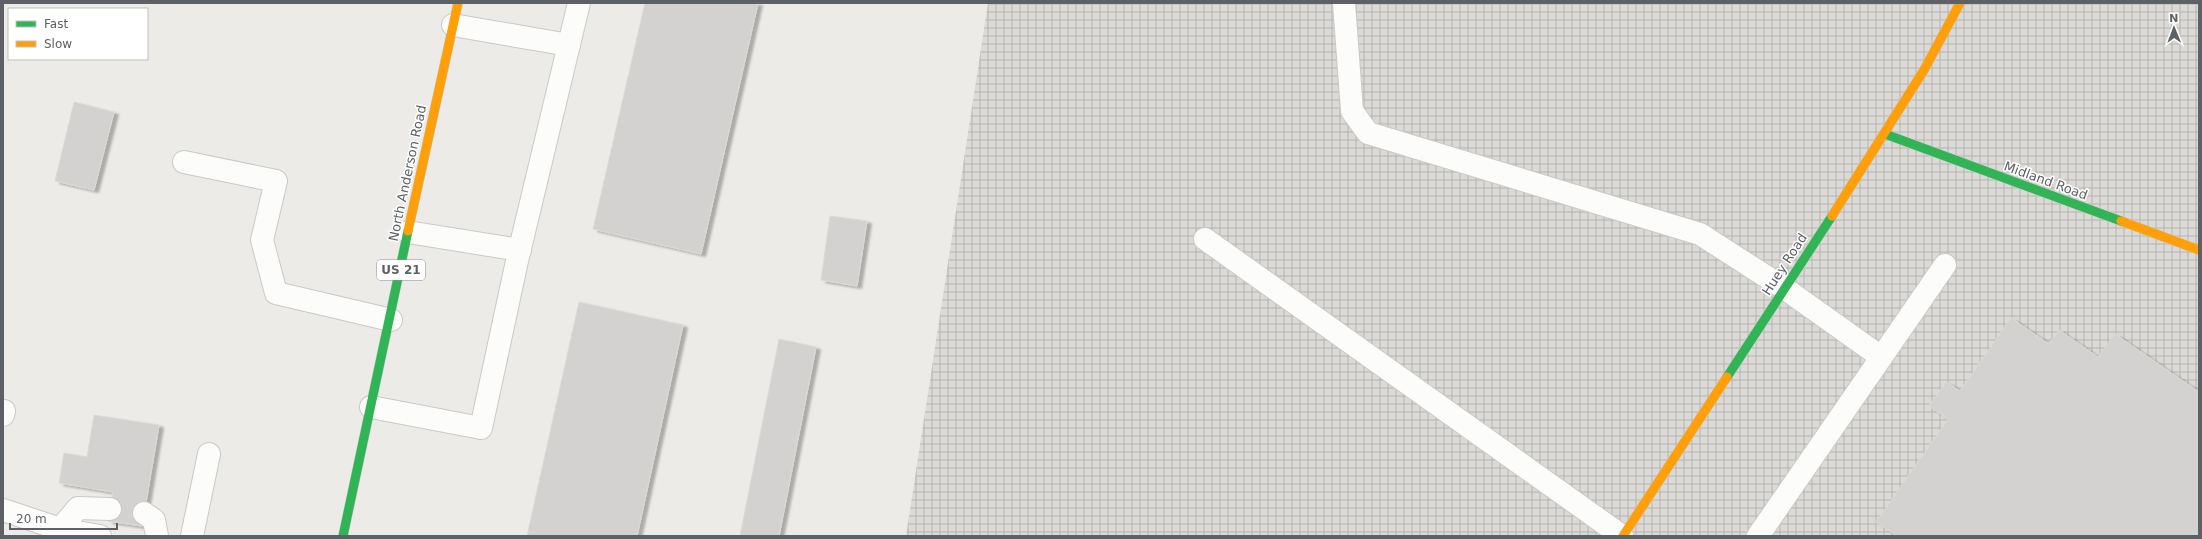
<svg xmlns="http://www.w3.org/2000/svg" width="2202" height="539" font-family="'DejaVu Sans',sans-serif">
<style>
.industrial{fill:url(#industrial-grid)}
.building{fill:#d3d2d0;stroke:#dbdad6;filter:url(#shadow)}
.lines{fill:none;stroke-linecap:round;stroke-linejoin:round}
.lane-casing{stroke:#c9c9c9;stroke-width:24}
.fast-casing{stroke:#c9c9c8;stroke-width:10}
.slow-casing{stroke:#c9c9c8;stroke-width:10}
.lane{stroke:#fcfcfb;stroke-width:22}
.fast{stroke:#30b455;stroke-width:9}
.slow{stroke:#ff9f0a;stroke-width:9}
.labels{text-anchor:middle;stroke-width:3;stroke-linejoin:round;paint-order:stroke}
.shield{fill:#fff;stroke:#8e9092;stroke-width:1}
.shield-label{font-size:12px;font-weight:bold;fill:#5d6064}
.street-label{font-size:13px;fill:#5d6064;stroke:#fff}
</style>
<defs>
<pattern id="industrial-grid" width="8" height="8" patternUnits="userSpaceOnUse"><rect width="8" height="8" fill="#dcdad7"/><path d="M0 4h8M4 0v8" fill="none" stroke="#b6b4b2"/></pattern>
<filter id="shadow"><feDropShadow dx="4.5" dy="2.5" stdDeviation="1" flood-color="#0004"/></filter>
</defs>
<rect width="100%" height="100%" fill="#ecebe7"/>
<path class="industrial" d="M988,3H2199V536H906Z"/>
<g class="building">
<path d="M645,3H758L701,254L593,229Z"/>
<path d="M74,102L114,112L94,190L55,181Z"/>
<path d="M830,216L867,221L857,286L821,280Z"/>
<path d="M579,302L683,325L637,536H527Z"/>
<path d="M2011,318L2049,344L2059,330L2098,357L2115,334L2199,392V536H1897L1876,522L1948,419L1929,406L1946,382L1960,391Z"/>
<path d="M779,339L816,347L779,536H740Z"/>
<path d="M94,415L159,425L142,526L108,521L113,492L59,483L64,453L87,457Z"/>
</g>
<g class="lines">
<g class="lane-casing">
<g id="lane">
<path d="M1344,3L1352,111L1368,133L1700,234L1784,288L1881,357"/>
<path d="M453,25L569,45"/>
<path d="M184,162L276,181L262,240L276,293L391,320"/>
<path d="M408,232L520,250"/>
<path d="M1205,239L1622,536"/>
<path d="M371,407L481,428L517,261L579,3"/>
<path d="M3,415L4,411"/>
<path d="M3,510L60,529L100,536"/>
<path d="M144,513L154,520L157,536"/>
<path d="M60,529L78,508L110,509"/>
<path d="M192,536L209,454"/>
<path d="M1758,536L1945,265"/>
</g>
</g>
<g class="fast-casing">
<g id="fast">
<path d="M1885,134L2121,221"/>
<path d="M1727,377L1832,216"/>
<path d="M343,536L408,231"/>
</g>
</g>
<g class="slow-casing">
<g id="slow">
<path d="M1832,216L1924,70L1960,3"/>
<path d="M2121,221L2199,250"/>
<path d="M408,231L458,3"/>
<path d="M1623,536L1727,377"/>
</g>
</g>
<use href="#lane" class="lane"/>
<use href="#fast" class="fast"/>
<use href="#slow" class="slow"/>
</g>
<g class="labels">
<rect class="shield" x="377" y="260" width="48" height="20" rx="3"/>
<g class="shield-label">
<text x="401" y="274">US 21</text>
</g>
<g class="street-label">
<text transform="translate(407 173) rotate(-78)" y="5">North Anderson Road</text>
<text transform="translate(2046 180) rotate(20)" y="5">Midland Road</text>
<text transform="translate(1784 264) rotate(-57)" y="5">Huey Road</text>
</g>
</g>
<rect width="2202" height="539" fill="none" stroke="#5d6064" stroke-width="8"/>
<rect x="8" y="8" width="140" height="52" fill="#ffffff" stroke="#bebfc1"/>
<rect x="16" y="21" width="20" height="6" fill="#30b455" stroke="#bebfc1"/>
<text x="44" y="28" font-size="12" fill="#5d6064">Fast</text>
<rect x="16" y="41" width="20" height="6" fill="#ff9f0a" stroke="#bebfc1"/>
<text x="44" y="48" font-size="12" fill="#5d6064">Slow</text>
<g transform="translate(2174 28) rotate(359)" stroke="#ffffff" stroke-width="3" paint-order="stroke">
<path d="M0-3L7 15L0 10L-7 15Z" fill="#5d6064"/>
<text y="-6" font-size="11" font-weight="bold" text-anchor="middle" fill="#5d6064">N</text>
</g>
<path d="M10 523v6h107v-6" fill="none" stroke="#5d6064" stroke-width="2"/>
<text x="16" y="523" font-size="12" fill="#5d6064" stroke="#ffffff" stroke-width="3" paint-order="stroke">20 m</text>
</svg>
